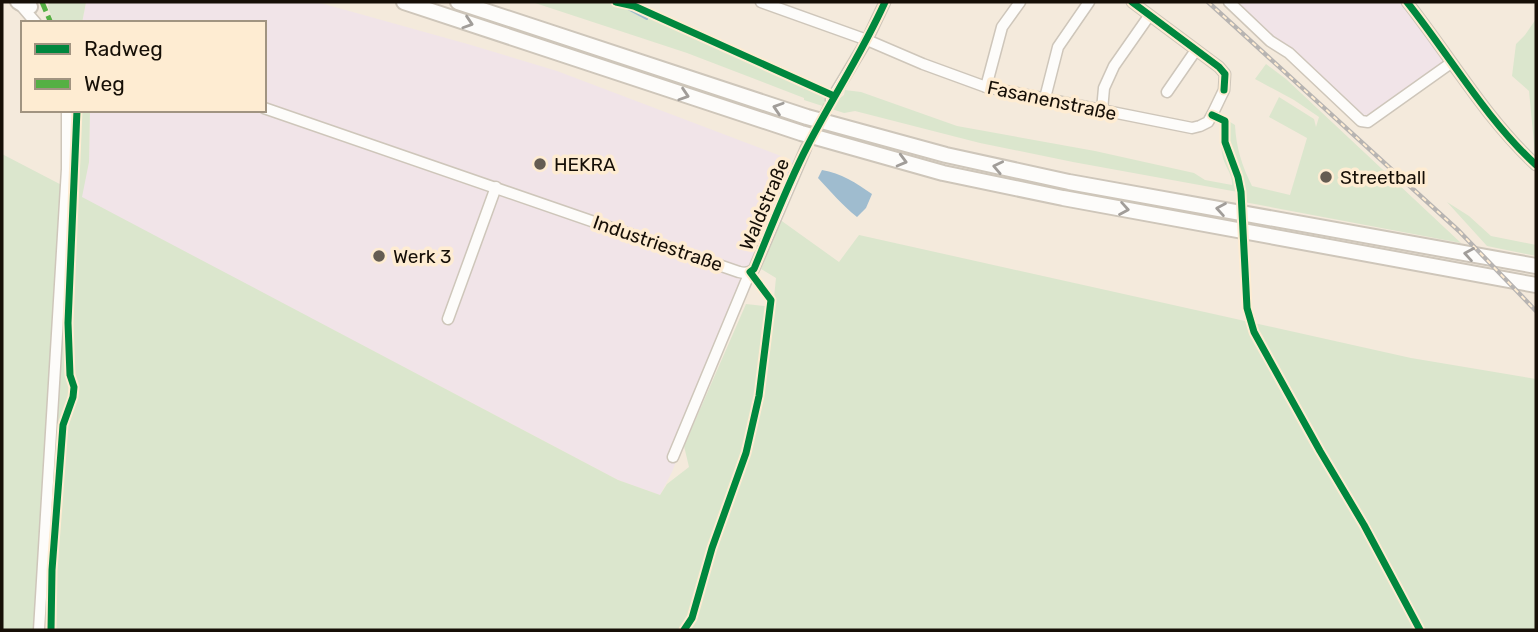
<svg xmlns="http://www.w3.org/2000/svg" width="1538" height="632" font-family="Rubik,sans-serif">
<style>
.industrial{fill:#f1e4e8}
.green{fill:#dbe6cd}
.water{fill:#9fbccf}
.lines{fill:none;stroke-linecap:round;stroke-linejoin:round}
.stream{stroke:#9fbccf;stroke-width:2}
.minor-tunnel{stroke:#d3c9bc;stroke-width:10;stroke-dasharray:10 5;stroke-linecap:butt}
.minor-casing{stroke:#cec6ba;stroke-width:13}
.major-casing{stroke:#cec6ba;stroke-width:16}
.highway-casing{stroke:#cec6ba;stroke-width:18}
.minor{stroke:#fdfcfa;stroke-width:10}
.major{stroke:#fdfcfa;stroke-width:12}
.highway{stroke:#fdfcfa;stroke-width:14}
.rail-casing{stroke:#b7b4b2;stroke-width:4.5}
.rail{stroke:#feecd2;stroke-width:2;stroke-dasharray:5;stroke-linecap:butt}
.quiet{stroke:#55b044;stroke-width:5;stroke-dasharray:10 5;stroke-linecap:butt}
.cycleway-casing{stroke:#feecd2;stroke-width:11}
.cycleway{stroke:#00873e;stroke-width:7}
.oneway{stroke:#a19d99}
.poi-dot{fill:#645c52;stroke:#feecd2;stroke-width:2.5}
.labels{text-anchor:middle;stroke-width:7;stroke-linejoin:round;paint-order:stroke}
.street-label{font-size:19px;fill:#160f07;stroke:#feecd2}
.poi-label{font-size:19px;fill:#160f07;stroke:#feecd2;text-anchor:start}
</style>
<rect width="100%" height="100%" fill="#f4eadc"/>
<g class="industrial">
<path d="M86,2H317L471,45L557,71L794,161L762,263L696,408L672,472L660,495L618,480L81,197L89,162L90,110H264V23H82Z"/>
<path d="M1232,2H1401L1447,65L1366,121L1292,48L1276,42Z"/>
</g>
<g class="green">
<path d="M49,2H86L82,23H54L48,7Z"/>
<path d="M532,2H614L621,5L634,9L786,76L802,86L827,96L826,99L836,101L844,95L845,90L861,92L957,126L1095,151L1194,173L1205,180L1232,185C1233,176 1226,168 1223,158C1220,146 1221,135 1221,123L1214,121V119L1223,121V143L1239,190L1238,192L1073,162L980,143L855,111L844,113L804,100V98L687,53Z"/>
<path d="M656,12L780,66L794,73L792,75L655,15Z"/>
<path d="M1536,19V164L1529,91L1512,76L1516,44L1525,35Z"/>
<path d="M1266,64L1286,79L1461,243L1244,202L1240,179L1226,142L1227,120L1235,125C1236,147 1242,166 1252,186L1290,195L1307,138L1269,117L1279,97L1314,119L1316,127L1319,117L1294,100L1255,79Z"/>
<path d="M71,110H90L89,162L82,197L618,480L660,495L667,484L689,467L684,446L746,304L773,307L776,278L761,269L779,219L839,262L859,235L1411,358L1536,379V630H2V154L77,193L79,120L72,114Z"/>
<path d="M1447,202L1469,216L1491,236L1536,245V256L1487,246Z"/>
</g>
<path class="water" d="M822,170C841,173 856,183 872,194L866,208L857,217C842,205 831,192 818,178Z"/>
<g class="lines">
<path class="stream" d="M615,2L647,19"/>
<path class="minor-tunnel" d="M810,141L831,100"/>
<g class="minor-casing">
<g id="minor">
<path d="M18,2L36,23"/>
<path d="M761,2L867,40L923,64L986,87L1192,128L1200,126L1208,122L1212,115L1224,90L1225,74L1219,67L1132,2"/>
<path d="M1229,2L1270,41L1289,53L1361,121L1368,122L1451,63"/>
<path d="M1407,2C1450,56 1485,118 1536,165"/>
<path d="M986,87L1002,27L1020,2"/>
<path d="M1167,92L1196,50"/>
<path d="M1045,98L1058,47L1089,2"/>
<path d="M831,100L867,40L885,2"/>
<path d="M264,108L739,272L744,273L750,272"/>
<path d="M1102,110L1104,88L1114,66L1149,16"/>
<path d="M448,319L496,187"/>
<path d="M673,457L750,272L754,269L806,148"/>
<path d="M39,630L67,169V110"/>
</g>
</g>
<g class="major-casing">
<g id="major">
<path d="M17,2L20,4"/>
<path d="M29,2L31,7"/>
</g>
</g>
<g class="highway-casing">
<g id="highway">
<path d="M404,2L801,133L943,173L1063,198L1536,285"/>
<path d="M458,2L807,117L946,155L1069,182L1536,266"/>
</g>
</g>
<use href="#minor" class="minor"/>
<use href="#major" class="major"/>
<use href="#highway" class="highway"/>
<g class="rail-casing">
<path id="rail" d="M1208,2L1459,231L1536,311"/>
</g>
<use href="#rail" class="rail"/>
<path class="quiet" d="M42,2L51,23"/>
<g class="cycleway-casing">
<g id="cycleway">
<path d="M616,2L634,6L834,96"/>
<path d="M1132,2L1219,67L1225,74L1224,90"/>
<path d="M1407,2C1450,56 1485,118 1536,165"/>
<path d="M1212,115L1225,121V142L1238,177L1241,192L1247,308L1254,332L1320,451L1364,525L1420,630"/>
<path d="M51,630L52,570L63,425L73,397L74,387L70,375L68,323L77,110"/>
<path d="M684,630L692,618L712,548L746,453L759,396L771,300L750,272L754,269C771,228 787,185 808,145C833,97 863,51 885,2"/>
</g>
</g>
<use href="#cycleway" class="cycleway"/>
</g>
<defs><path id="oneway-chevron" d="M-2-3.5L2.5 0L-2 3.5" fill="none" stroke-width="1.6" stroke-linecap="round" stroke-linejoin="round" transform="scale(1.75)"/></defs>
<g class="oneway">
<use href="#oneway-chevron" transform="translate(468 23) rotate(18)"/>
<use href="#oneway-chevron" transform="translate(684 95) rotate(18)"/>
<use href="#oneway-chevron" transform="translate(778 108) rotate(-162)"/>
<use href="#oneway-chevron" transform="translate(902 161) rotate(15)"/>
<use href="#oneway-chevron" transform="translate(998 167) rotate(-168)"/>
<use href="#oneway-chevron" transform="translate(1124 209) rotate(10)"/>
<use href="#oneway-chevron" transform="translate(1221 209) rotate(-170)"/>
<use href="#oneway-chevron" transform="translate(1469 254) rotate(-170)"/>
</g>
<g class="poi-dot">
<circle cx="540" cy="164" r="7"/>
<circle cx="1326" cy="177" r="7"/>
<circle cx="379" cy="256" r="7"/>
</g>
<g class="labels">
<g class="street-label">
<text transform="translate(1052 100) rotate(12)" y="7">Fasanenstraße</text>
<text transform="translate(764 204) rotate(-67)" y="7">Waldstraße</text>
<text transform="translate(658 243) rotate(19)" y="7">Industriestraße</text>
</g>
<g class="poi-label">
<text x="554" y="171">HEKRA</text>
<text x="1340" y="184">Streetball</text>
<text x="393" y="263">Werk 3</text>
</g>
</g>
<rect width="1538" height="632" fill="none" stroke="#160f07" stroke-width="7"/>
<rect x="21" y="21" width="245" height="91" fill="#feecd2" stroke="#a19481" stroke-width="2"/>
<rect x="35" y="44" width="35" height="10" fill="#00873e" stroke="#a19481" stroke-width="2"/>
<text x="84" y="56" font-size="21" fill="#160f07">Radweg</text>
<rect x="35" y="79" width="35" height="10" fill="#55b044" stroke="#a19481" stroke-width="2"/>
<text x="84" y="91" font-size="21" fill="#160f07">Weg</text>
</svg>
